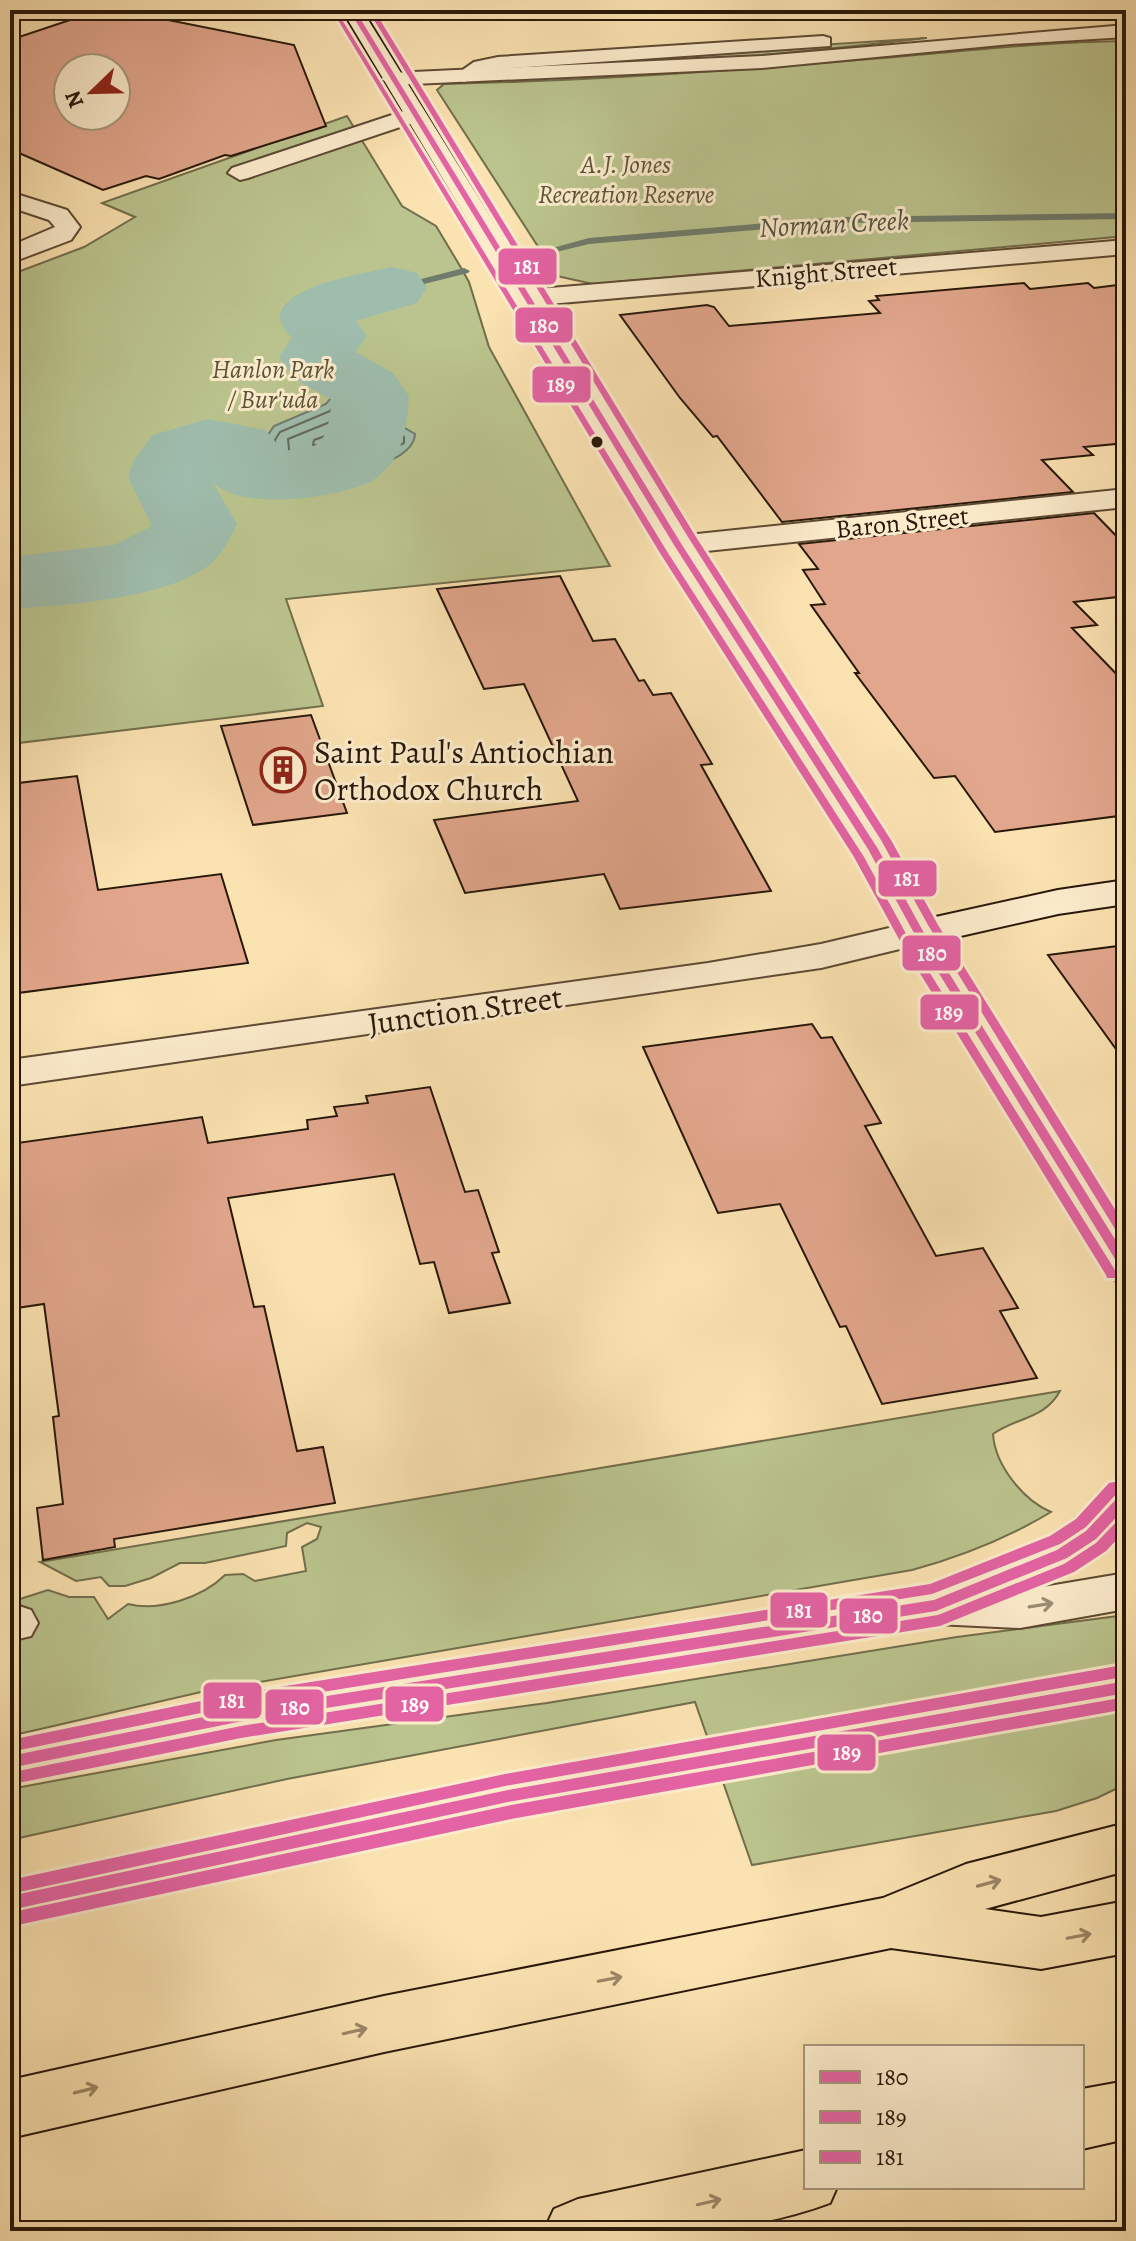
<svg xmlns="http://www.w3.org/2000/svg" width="1136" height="2241" font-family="Alegreya,serif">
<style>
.green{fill:#bbc48e;stroke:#726e4c;stroke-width:2}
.water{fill:#9fbdad;stroke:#6f7b6c;stroke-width:2}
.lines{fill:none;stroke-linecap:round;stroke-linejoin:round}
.shore{stroke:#646a5c;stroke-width:2}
.stream{fill:#6f7b6c;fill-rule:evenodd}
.river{fill:#9fbdad;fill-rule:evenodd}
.building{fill:#e1a68c;stroke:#28180a;stroke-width:2;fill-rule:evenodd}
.service-casing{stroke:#5d4a34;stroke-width:4}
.minor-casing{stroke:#5d4a34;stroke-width:4}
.tertiary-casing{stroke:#5d4a34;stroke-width:4}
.secondary-casing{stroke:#28180a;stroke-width:4}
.motorway-casing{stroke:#28180a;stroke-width:4}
.service{fill:#fceccc;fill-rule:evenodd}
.minor{fill:#fceccc;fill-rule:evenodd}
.tertiary{fill:#fceccc;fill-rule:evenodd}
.secondary{fill:#fceccc;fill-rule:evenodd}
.motorway{fill:#fbe2b1;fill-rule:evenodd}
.bus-1-casing{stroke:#fceccc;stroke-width:6}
.bus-2-casing{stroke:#fceccc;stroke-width:6}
.bus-3-casing{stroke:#fceccc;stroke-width:6}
.bus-1{fill:#e463a4;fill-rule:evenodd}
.bus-2{fill:#e463a4;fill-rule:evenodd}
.bus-3{fill:#e463a4;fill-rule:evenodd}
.oneway{stroke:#9d8d75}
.oneway2{stroke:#9c8766}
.bus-dot{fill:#28180a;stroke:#fceccc;stroke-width:3}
.labels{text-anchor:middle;stroke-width:6;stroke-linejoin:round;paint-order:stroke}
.far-park-label{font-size:26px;font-style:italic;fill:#5b5438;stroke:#fceccc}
.far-street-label{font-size:26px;fill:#28180a;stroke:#fceccc}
.far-water-label{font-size:28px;font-style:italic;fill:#525243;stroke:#fceccc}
.poi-label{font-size:32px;fill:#28180a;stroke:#fceccc;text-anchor:start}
.street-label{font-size:32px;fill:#28180a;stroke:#fceccc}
.line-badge{stroke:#fceccc;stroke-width:3}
.badge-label{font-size:22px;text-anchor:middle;font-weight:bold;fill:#fff}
</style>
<rect width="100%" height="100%" fill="#fbe2b1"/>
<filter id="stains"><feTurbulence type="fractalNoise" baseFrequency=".0025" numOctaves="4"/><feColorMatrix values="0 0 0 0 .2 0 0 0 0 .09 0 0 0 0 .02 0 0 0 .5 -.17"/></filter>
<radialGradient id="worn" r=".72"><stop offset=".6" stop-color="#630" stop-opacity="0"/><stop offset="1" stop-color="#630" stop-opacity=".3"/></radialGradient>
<g class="green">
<path d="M927,38C786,54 643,69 501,66Z"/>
<path d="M1126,41V236L593,284L557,276L437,90L444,84C586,81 728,71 870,59C956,52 1040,42 1126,41Z"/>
<path d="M347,116L402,206L436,226L460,266L469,282L489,347L610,566L286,599L323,706L10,744V275L84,247L135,217L102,203Z"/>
<path d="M1060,1391C1045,1419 1017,1417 993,1434C995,1465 1023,1500 1051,1512C1006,1539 963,1556 912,1570L201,1692L10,1736V1598L17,1600L48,1590L69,1597H94L108,1619L128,1604C159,1612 203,1597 225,1575L243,1574L255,1581L306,1571L302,1547L317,1539L321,1527L307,1523L287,1533L286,1546L205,1563H180L151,1578L125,1586H109L101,1577L76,1581L40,1562Z"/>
<path d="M1126,1615V1784L1097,1798L1056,1811L752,1865L695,1702L287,1779L10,1840V1789L276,1740L547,1703L957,1637Z"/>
</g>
<path class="water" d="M325,367L372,387L377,393L376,402L388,418L415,434C413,476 278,485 246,471L271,460L265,439L274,426L326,404L341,386Z"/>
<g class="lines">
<g class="shore">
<path d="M351,386L367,394L375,414L404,437V443C364,462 323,475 278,470L275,440L280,432L330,411Z"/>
<path d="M353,400L383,436L382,442L338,457L290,460L288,439L335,420Z"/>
<path d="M351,422L362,433L360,438L336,445H313L314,440L339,431Z"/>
</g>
<g class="stream">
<path d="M1126,213V219L838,223L589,244L544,255L538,252L589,238L838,217Z"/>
<path d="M464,268L470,271L468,273L392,292L386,288Z"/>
</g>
<path class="river" d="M392,267L417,273L427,288L417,303L356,321L367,336L356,352L393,373L409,396C407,427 403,459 376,478C346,499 235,512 212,481L237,524C231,536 224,551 214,561C173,599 65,605 10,609V557L114,545L152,526L128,477L134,460L153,435L208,419L265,430L283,450C325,452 327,438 332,400L295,379L279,357L292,338C287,332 279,324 280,316C283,285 367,273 392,267Z"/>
</g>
<g class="building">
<path d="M100,10H118L294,45L326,126L231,156L225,155L159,179L146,176L103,190L10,149V40ZM68,68H116V116H68Z"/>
<path d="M1024,283L1030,289L1088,283L1094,288L1126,284V443L1084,447L1093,455L1042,460L1073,492L782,522L717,436L713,437L680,398L620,315L707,305L714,307L729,326L880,313L869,301L879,300L876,296Z"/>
<path d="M1094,513L1126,546V596L1074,602L1097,625L1072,628L1126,684V815L995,832L955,776L934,778L855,673H859L811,605L825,604L803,570L818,569L799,544Z"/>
<path d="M560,576L593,641L615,639L639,681L644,680L653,695L671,693L712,764L701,765L771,891L620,909L604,874L465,893L434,820L578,801L524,684L484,689L437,589Z"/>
<path d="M311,715L347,813L253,825L221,726Z"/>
<path d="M77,776L98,890L221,874L248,963L10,994V784Z"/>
<path d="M1126,945V1063L1048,955Z"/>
<path d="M812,1024L821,1038L832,1037L881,1123L865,1126L936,1256L983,1248L1018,1308L1000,1311L1037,1378L882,1404L846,1326L840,1327L780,1204L718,1213L643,1047Z"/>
<path d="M430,1087L465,1192L478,1190L499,1252L492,1253L510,1303L449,1313L434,1262L420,1264L394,1174L228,1198L254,1307L264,1306L297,1451L323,1447L335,1503L114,1539L115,1547L43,1560L37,1508L63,1504L53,1417L59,1416L44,1304L10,1309V1144L202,1117L208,1143L308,1129L307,1120L337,1116L334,1107L368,1103L366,1096Z"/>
</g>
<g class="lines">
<g class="service-casing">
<g id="service">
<path d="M823,36L830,38V46L498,69L464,82L454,76L474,62L498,57Z"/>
<path d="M1126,1481V1530L1085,1562L1025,1590L1126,1573V1609L1020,1628L936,1624L238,1736L10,1783V1741L238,1696L929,1588L1051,1537L1092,1506L1109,1486Z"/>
<path d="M10,1603L31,1610L38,1623L31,1636L10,1641Z"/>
<path d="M1126,1667V1707L508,1817L10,1926V1880L508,1775Z"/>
</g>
</g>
<g class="minor-casing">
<g id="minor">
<path d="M1126,25V37L1011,44L762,68L392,85L381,79L392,73L762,56Z"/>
<path d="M413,108L421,110L424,115L421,120L248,178L240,180L228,173L232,168Z"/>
<path d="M10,192L67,210L80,227L71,240L10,263V246L55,227L49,220L10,207Z"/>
<path d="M1126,240V254L526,306L513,298L526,290Z"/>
<path d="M1126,489V507L678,554L667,552L662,545L667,538L678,536Z"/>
</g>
</g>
<g class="tertiary-casing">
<path id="tertiary" d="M919,921L933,925L939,933L933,941L821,968L10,1086V1060L708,963L821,944Z"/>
</g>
<g class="secondary-casing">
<path id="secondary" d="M342,10H362L694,545L892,849L931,918L1058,890L1126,880V904L1058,914L943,940L1126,1230V1282L1109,1278L1102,1267L899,933L854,849L662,545Z"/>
</g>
<g class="motorway-casing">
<g id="motorway">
<path d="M1126,1823V1871L985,1909L1041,1917L1126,1901V1953L1041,1969L891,1948L384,2052L10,2138V2080L384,1996L883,1898L966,1864Z"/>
<path d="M1126,2081V2139L1082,2149V2089Z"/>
<path d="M806,2150V2187H837L830,2203C734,2239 644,2231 544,2231L554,2209L578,2199Z"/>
</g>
</g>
<use href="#service" class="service"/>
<use href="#minor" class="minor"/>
<use href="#tertiary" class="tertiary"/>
<use href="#secondary" class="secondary"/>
<use href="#motorway" class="motorway"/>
<g class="bus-1-casing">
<g id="bus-1">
<path d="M349,10H355L682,545L878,849L924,933L1126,1257V1271L1120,1267L914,933L868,849L674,545Z"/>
<path d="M1126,1493V1507L1096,1539L1067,1558L936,1611L238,1722L10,1768V1756L238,1710L934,1600L1057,1550L1086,1531L1121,1494Z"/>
<path d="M1126,1681V1693L508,1802L10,1910V1896L508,1790Z"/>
</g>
</g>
<g class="bus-2-casing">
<g id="bus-2">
<path d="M336,17L341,18L668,553L864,857L910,941L1118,1275L1117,1278H1107L1106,1275L900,941L854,857L660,553Z"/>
<path d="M1126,1516V1530L1106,1551L1074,1572L940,1626L241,1738L13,1784L10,1783V1773L13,1772L241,1726L938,1615L1064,1564L1096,1543L1121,1517Z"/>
<path d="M1126,1697V1709L511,1819L13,1926L10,1925V1913L13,1912L511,1805Z"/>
</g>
</g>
<g class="bus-3-casing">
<g id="bus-3">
<path d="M368,10H374L696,537L891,840L938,925L1126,1227V1241L1120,1237L928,925L881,840L688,537Z"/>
<path d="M1114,1482L1119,1483L1121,1487L1119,1491L1086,1527L1060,1544L932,1594L235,1706L10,1752V1740L235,1694L930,1584L1050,1536L1076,1519L1109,1483Z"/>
<path d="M1123,1665L1126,1666V1676L1123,1677L505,1786L10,1894V1880L505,1774Z"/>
</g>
</g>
<use href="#bus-1" class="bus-1"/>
<use href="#bus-2" class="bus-2"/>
<use href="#bus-3" class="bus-3"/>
</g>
<defs><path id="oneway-shaft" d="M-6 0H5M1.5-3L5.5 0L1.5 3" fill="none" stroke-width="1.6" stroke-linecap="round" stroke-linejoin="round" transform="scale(2)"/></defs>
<use class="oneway" href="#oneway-shaft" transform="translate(1041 1605) rotate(-9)"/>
<g class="oneway2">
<use href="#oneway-shaft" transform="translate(989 1883) rotate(-15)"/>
<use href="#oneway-shaft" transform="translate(1079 1936) rotate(-11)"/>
<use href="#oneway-shaft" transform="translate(610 1979) rotate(-11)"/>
<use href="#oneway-shaft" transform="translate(355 2031) rotate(-13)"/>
<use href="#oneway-shaft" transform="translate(86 2090) rotate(-14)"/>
<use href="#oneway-shaft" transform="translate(709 2202) rotate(-13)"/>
</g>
<defs>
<g id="building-ring" transform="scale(2.3)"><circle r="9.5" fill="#fceccc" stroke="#8f2418" stroke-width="1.5"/><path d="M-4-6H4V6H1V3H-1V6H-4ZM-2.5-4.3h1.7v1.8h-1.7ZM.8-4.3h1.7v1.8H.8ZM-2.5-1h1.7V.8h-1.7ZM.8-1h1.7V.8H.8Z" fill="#8f2418"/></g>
</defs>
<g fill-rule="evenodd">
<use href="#building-ring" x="283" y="770"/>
</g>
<circle class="bus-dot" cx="597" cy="442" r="7"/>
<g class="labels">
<g class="far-park-label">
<text x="626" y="173">A.J. Jones<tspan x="626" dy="30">Recreation Reserve</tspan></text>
<text x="273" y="378">Hanlon Park<tspan x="273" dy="30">/ Bur'uda</tspan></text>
</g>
<g class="far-street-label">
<text transform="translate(826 272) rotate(-5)" y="9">Knight Street</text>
<text transform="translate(902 522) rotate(-6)" y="9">Baron Street</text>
</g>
<g class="far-water-label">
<text transform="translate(834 223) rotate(-3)" y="10">Norman Creek</text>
</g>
<g class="poi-label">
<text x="314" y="763">Saint Paul's Antiochian<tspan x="314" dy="37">Orthodox Church</tspan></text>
</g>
<g class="street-label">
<text transform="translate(465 1010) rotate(-8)" y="11">Junction Street</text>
</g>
</g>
<g class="line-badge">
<rect x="497" y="247" width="61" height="39" rx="8" fill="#e463a4"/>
<rect x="514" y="306" width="60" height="38" rx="8" fill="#e463a4"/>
<rect x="531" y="365" width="61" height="39" rx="8" fill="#e463a4"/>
<rect x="877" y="859" width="61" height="39" rx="8" fill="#e463a4"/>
<rect x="901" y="934" width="61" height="38" rx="8" fill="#e463a4"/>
<rect x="919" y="993" width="61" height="38" rx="8" fill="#e463a4"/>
<rect x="769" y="1591" width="60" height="38" rx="8" fill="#e463a4"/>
<rect x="838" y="1597" width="61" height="38" rx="8" fill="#e463a4"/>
<rect x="202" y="1681" width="61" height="39" rx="8" fill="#e463a4"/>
<rect x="384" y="1685" width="61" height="38" rx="8" fill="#e463a4"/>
<rect x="264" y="1688" width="61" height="38" rx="8" fill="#e463a4"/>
<rect x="816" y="1733" width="61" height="39" rx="8" fill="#e463a4"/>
</g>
<g class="badge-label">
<text x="527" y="274">181</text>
<text x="544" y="333">180</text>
<text x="561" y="392">189</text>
<text x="907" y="886">181</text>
<text x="932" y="961">180</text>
<text x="949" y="1020">189</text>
<text x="799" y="1618">181</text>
<text x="868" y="1623">180</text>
<text x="232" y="1708">181</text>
<text x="415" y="1712">189</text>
<text x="295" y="1715">180</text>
<text x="847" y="1760">189</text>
</g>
<rect width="1136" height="2241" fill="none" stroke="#fbe2b1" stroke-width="40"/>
<rect x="12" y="12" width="1112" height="2217" fill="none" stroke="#28180a" stroke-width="4"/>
<rect x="20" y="20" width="1096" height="2201" fill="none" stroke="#28180a" stroke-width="2"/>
<rect x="804" y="2045" width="280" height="144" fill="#fceccc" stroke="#a7977e" stroke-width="2"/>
<rect x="820" y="2071" width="40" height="12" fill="#e463a4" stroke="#a7977e" stroke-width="2"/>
<text x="876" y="2085" font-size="24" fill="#28180a">180</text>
<rect x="820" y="2111" width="40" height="12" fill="#e463a4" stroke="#a7977e" stroke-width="2"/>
<text x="876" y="2125" font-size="24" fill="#28180a">189</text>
<rect x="820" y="2151" width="40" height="12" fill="#e463a4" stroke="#a7977e" stroke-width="2"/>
<text x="876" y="2165" font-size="24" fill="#28180a">181</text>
<g transform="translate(92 92) rotate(247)"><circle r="38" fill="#fceccc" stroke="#a7977e" stroke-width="2"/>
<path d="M0-6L14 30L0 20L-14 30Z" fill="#8f2418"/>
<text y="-12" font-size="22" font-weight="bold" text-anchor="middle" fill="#28180a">N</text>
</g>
<rect width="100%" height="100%" filter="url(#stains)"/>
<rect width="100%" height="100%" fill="url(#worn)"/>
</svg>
